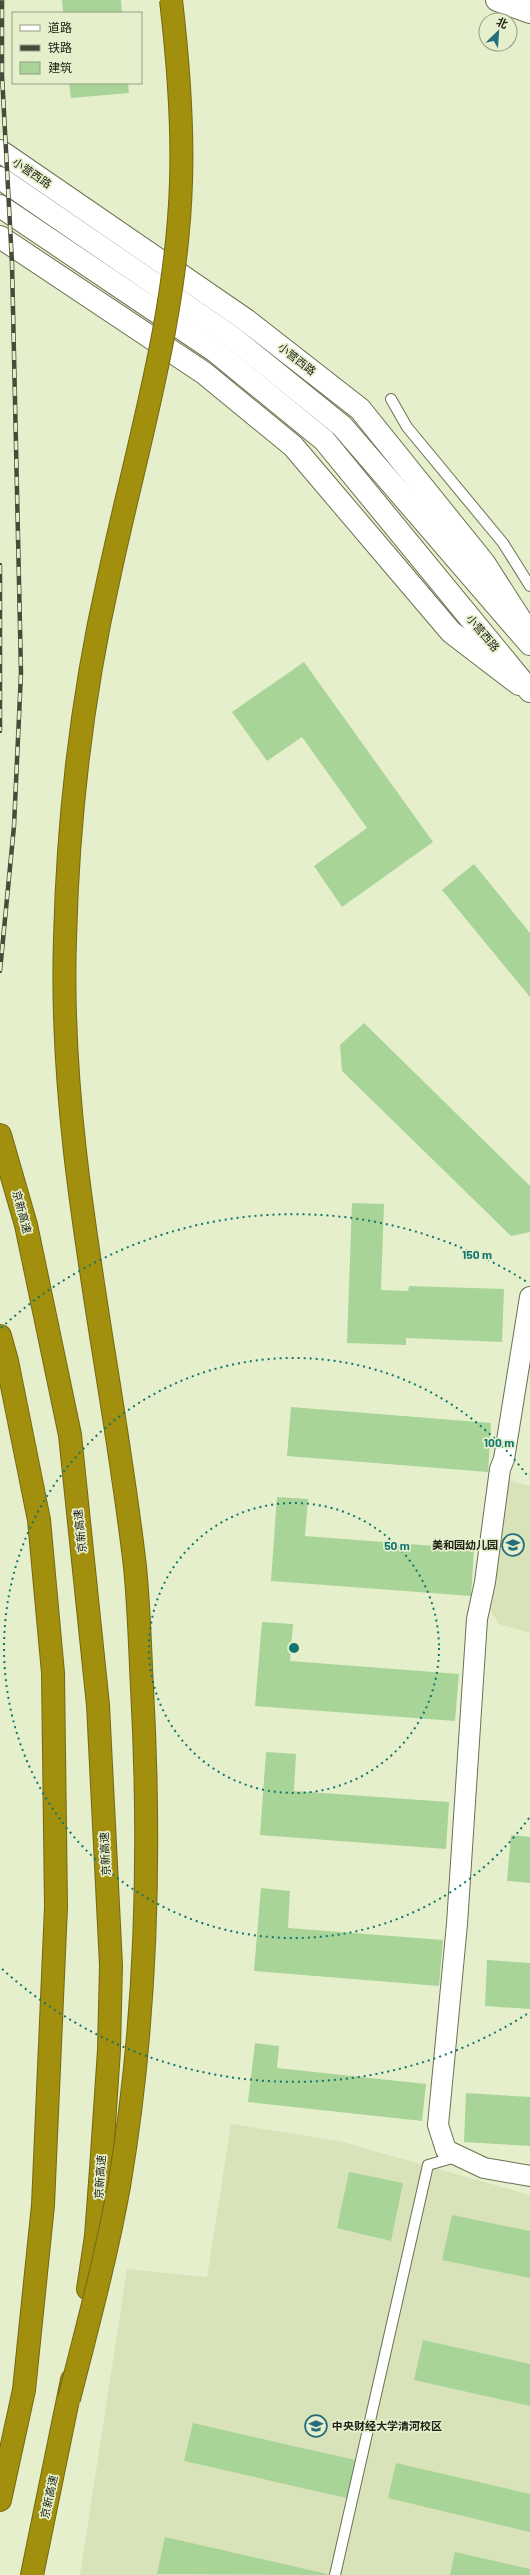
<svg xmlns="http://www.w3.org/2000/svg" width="530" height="2575" font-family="Barlow,'Noto Sans SC',sans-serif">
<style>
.built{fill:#d9e3b9}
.building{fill:#a8d498}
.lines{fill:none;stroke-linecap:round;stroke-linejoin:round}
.service-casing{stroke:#6a7152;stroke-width:12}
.minor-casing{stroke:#6a7152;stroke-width:22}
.tertiary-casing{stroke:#6a7152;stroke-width:24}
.secondary-casing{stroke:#6a7152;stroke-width:24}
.motorway-casing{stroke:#746911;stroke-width:24}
.service{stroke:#fff;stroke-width:10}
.minor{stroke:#fff;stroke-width:20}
.tertiary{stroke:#fff;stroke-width:22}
.secondary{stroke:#fff;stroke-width:22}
.motorway{stroke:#a28f0e;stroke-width:22}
.rail-casing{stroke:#474b3a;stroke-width:4.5}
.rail{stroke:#e6efcc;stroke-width:3;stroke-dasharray:9;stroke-linecap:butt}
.motorway-bridge-casing{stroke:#746911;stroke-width:24;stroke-linecap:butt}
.motorway-bridge{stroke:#a28f0e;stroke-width:22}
.ring{fill:none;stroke:#0f766e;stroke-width:2;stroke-dasharray:2 4}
.labels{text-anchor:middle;stroke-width:3.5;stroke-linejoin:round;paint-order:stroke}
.street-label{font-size:11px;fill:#202317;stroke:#e6efcc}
.poi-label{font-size:11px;font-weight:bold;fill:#202317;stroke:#e6efcc;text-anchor:end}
.centre{fill:#0f766e;stroke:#e6efcc;stroke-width:2}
.ring-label{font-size:12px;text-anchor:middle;font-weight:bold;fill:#0f766e;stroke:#e6efcc;stroke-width:3.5;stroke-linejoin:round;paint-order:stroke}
</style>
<rect width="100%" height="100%" fill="#e6efcc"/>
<g class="built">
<path d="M507,1480L530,1486V1633L499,1624L486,1604Z"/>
<path d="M231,2124L339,2141L530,2195V2575H80L127,2269L207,2277Z"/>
</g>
<g class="building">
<path d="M62,0H121L122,13H63Z"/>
<path d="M69,83H128L129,93L71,98Z"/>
<path d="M304,662L433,842L342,907L314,866L367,828L302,737L267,761L232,712Z"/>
<path d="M474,864L530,933V997L442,890Z"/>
<path d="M364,1023L530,1186V1232L511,1236L342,1071L340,1045Z"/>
<path d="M352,1203L384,1204L381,1290L408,1291L409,1286L504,1289L502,1342L406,1338V1345L347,1343Z"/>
<path d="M291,1407L491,1423L488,1472L287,1456Z"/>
<path d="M277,1497L308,1499L305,1536L474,1549L471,1596L271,1581Z"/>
<path d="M262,1622L293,1624L290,1661L459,1674L455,1721L255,1706Z"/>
<path d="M266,1752L296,1754L294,1791L449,1802L446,1849L260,1835Z"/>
<path d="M511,1835L530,1837V1883L507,1881Z"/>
<path d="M261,1888L290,1891L288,1928L443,1940L439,1986L254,1971Z"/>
<path d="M487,1960L530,1963V2009L485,2006Z"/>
<path d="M255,2043L279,2046L277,2068L426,2084L422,2121L248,2102Z"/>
<path d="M466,2093L530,2097V2146L464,2142Z"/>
<path d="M349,2172L403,2183L391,2241L337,2228Z"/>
<path d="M452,2215L530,2231V2278L442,2260Z"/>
<path d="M423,2340L530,2364V2406L414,2380Z"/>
<path d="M193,2423L355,2460L347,2498L184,2461Z"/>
<path d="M396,2463L530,2494V2532L388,2498Z"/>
<path d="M165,2537L327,2574V2575L157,2574Z"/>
<path d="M455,2552L530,2569V2575H450Z"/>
</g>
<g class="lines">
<g class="service-casing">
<g id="service">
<path d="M391,399L407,427L503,543L530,586"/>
<path d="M335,2575L428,2165L456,2157"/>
</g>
</g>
<g class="minor-casing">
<path id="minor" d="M530,1297L504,1459L500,1469L485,1582L477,1619L457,1924L438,2125L446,2150L484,2168L530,2176"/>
</g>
<g class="tertiary-casing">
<g id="tertiary">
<path d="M497,0L530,12"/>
<path d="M0,151L246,320L360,409L484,563L527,630"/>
<path d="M0,237L204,373L293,446L451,632L519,684"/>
</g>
</g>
<g class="secondary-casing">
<g id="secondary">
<path d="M0,178L232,337L342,426L530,644"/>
<path d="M0,206L215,351L324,440L530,691"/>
</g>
</g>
<g class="motorway-casing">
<g id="motorway">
<path d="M0,1135L26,1225L70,1435L98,1705L111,1965L109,2050L101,2169L96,2236L88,2289"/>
<path d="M0,1336L7,1361L39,1520L53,1673L56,1907L43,2205L24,2390L0,2500"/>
<path d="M32,2575L72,2380"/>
</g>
</g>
<use href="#service" class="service"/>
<use href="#minor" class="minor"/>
<use href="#tertiary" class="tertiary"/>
<use href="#secondary" class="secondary"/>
<use href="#motorway" class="motorway"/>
<g class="rail-casing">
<g id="rail">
<path d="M0,565V731"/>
<path d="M0,971L14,826L21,673L12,263L2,75V0"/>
</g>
</g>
<use href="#rail" class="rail"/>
<g class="motorway-bridge-casing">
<path id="motorway-bridge" d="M69,2399C87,2328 106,2258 119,2186C147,2022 151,1854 142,1688C140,1648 139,1607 135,1567C111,1358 58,1150 65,939C68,816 82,696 109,577C137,446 177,317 181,182C183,121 178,60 171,0"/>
</g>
<use href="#motorway-bridge" class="motorway-bridge"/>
</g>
<g class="ring">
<circle cx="294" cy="1648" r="145"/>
<path d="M529 1818A290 290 0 1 1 529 1478"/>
<path d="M527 2014A434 434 0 0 1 1 1968M1 1328A434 434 0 0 1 527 1282"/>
</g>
<defs>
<g id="school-ring" transform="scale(1.15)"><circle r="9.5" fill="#e6efcc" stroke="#276e7c" stroke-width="1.5"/><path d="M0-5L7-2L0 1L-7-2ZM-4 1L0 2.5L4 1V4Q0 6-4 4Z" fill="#276e7c"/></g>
<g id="university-ring" transform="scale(1.15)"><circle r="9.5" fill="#e6efcc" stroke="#276e7c" stroke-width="1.5"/><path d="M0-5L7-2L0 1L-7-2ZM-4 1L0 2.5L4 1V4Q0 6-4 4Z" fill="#276e7c"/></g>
</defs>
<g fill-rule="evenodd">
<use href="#school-ring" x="513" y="1545"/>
<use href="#university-ring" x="316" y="2426"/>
</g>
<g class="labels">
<g class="street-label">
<text transform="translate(32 173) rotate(34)" y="4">小营西路</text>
<text transform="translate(297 359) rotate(38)" y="4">小营西路</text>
<text transform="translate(483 633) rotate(50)" y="4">小营西路</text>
<text transform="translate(22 1212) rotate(75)" y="4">京新高速</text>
<text transform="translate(80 1531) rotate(-96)" y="4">京新高速</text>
<text transform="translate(105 1854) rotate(-93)" y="4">京新高速</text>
<text transform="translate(100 2177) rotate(-86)" y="4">京新高速</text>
<text transform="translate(49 2497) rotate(-78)" y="4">京新高速</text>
</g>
<g class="poi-label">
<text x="498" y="1549">美和园幼儿园</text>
<text x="332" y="2430" text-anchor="start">中央财经大学清河校区</text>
</g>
</g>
<circle cx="294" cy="1648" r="6" class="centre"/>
<g class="ring-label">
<text x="477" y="1259">150 m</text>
<text x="499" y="1447">100 m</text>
<text x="397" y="1550">50 m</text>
</g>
<rect x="12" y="12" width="130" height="72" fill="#e6efcc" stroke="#979d84"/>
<rect x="20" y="25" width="20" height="6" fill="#ffffff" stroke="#979d84"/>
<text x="48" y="32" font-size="12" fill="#202317">道路</text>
<rect x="20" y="45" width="20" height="6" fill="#474b3a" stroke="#979d84"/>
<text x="48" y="52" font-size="12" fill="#202317">铁路</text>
<rect x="20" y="62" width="20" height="12" fill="#a8d498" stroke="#979d84"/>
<text x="48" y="72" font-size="12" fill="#202317">建筑</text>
<g transform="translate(498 32) rotate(25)"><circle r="19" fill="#e6efcc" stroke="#979d84"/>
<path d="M0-3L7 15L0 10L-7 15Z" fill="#276e7c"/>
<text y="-6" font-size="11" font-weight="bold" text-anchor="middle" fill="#202317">北</text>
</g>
</svg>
